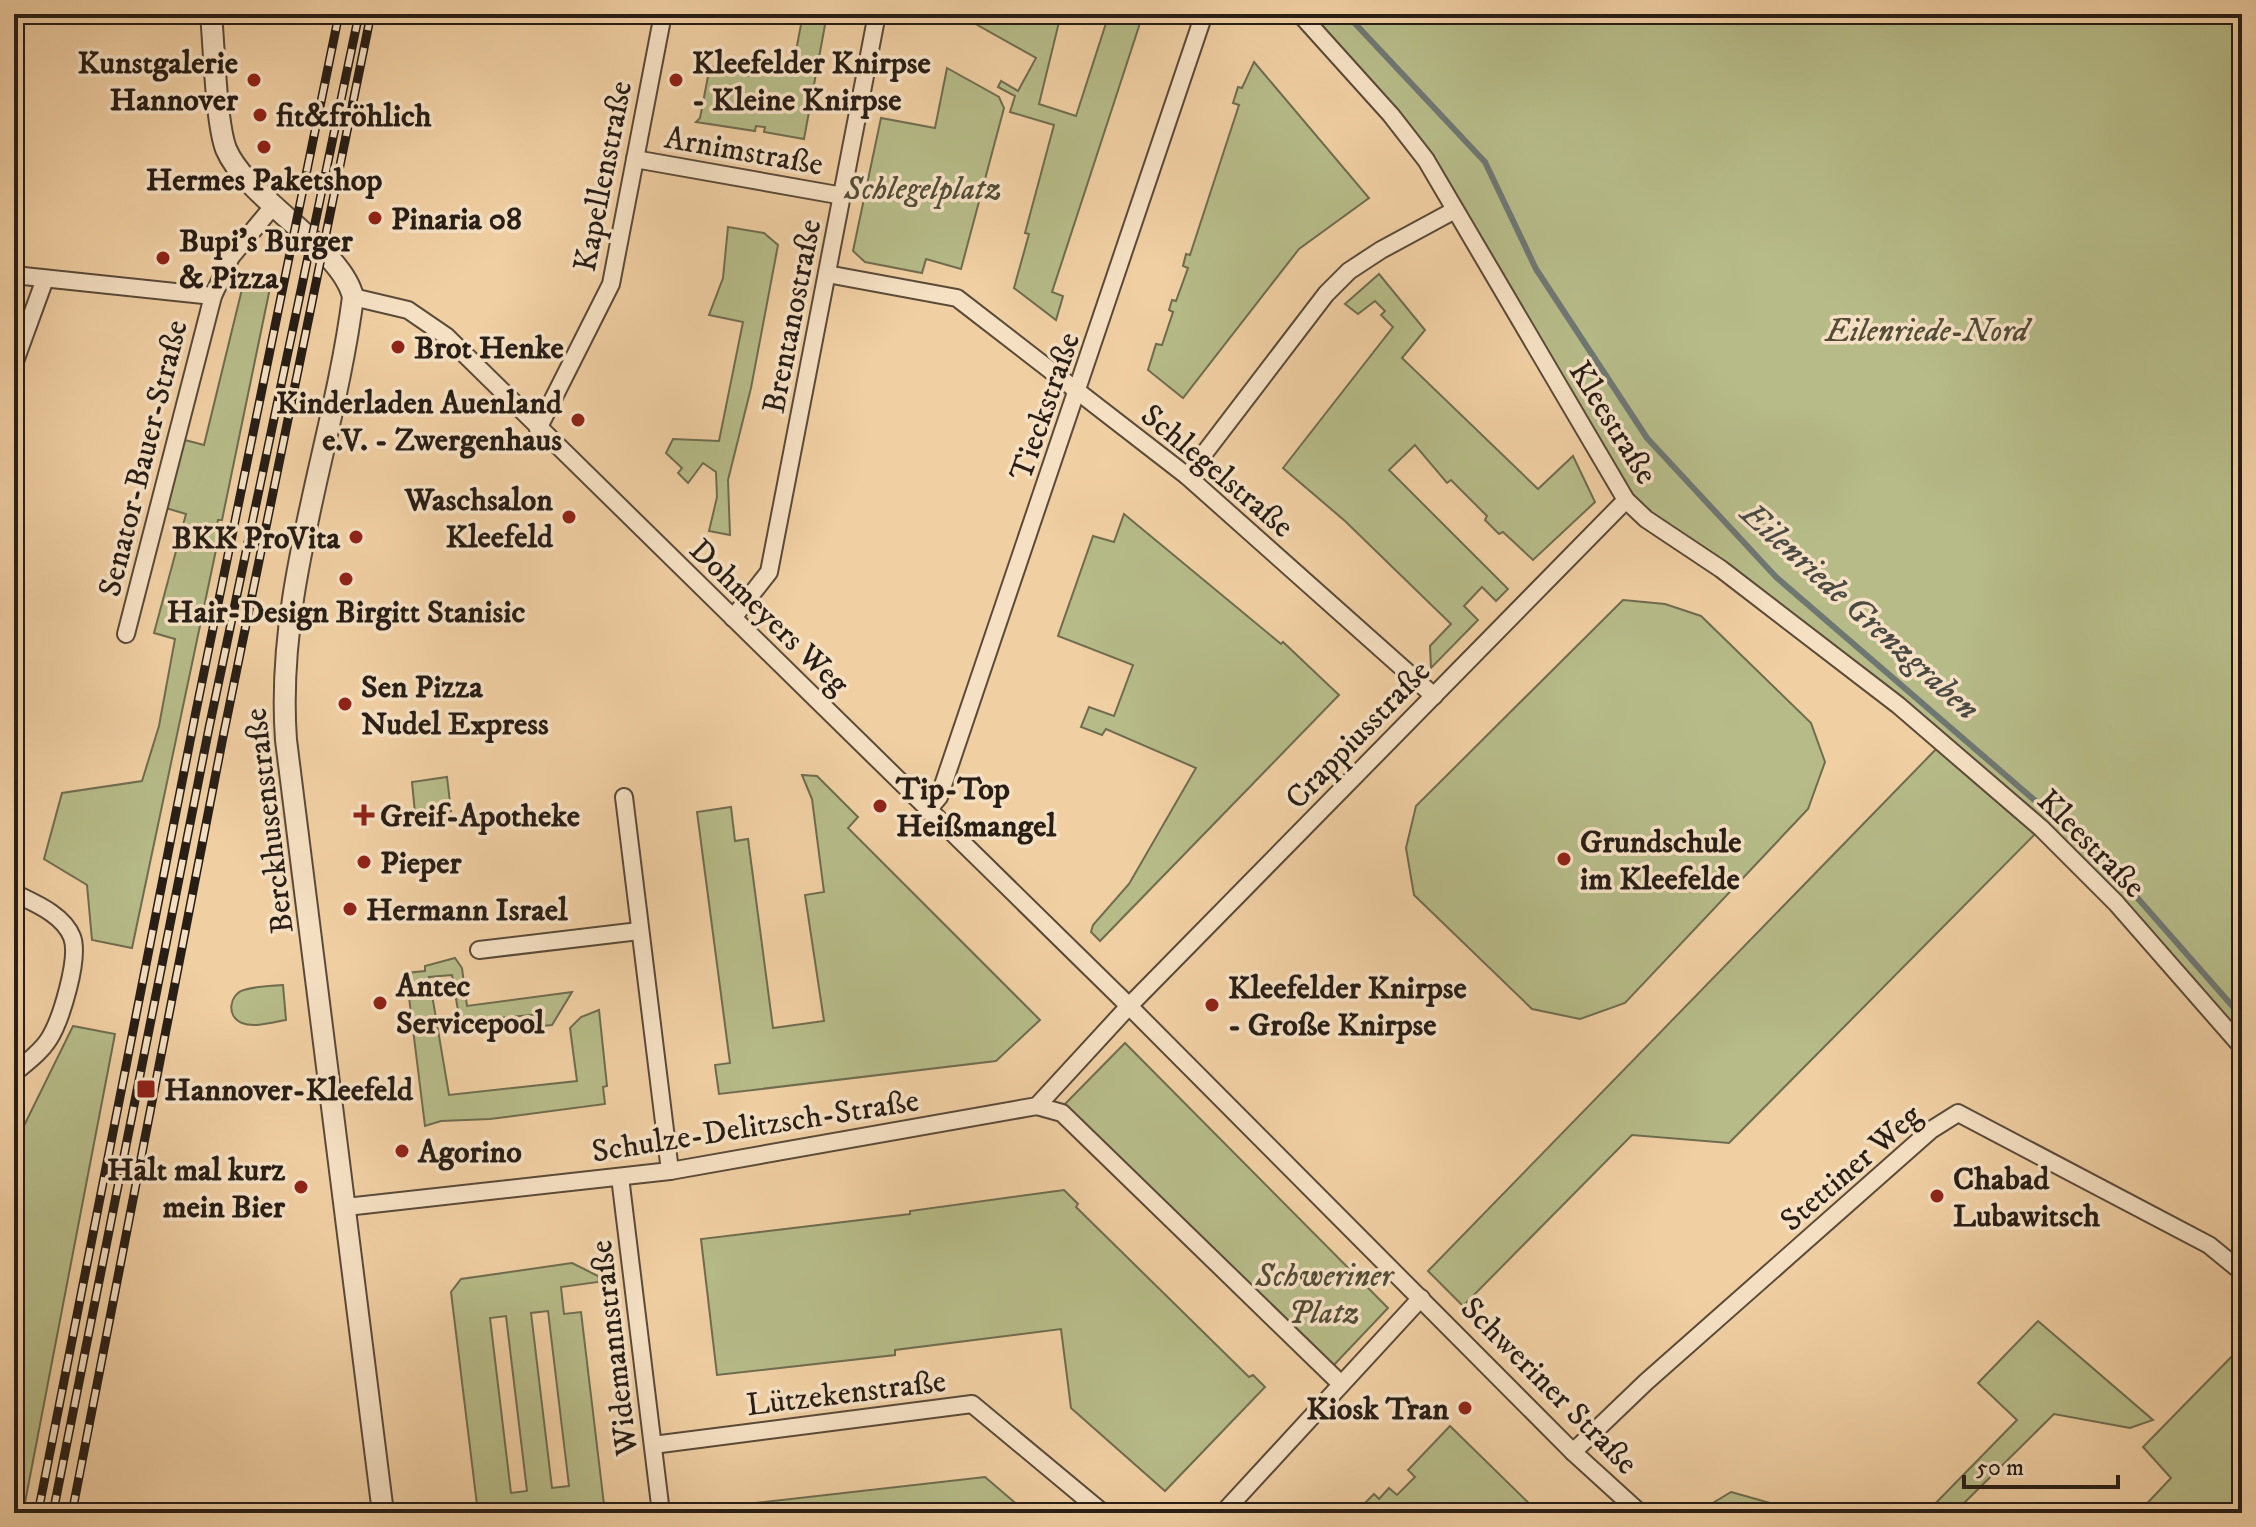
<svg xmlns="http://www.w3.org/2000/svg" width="2256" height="1527" font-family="'IM FELL DW Pica',serif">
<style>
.green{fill:#b6bb88;stroke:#6f6c4f;stroke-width:2;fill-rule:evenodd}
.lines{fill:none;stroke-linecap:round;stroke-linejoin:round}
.stream{stroke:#6f7773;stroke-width:6}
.minor-casing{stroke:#5a4a39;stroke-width:20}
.tertiary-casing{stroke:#5a4a39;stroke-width:24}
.minor{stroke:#f5e0c3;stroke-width:16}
.tertiary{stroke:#f5e0c3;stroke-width:20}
.rail-casing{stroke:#281e16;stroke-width:9}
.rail{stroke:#f5e0c3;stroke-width:6;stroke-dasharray:18;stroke-linecap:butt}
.poi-dot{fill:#8f2418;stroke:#f5e0c3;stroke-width:3}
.labels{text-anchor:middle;stroke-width:7;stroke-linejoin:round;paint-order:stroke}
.poi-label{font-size:32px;font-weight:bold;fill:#281e16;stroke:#f5e0c3;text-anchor:start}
.street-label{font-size:32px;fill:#281e16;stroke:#f5e0c3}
.park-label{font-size:32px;font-style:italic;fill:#534d38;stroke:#f5e0c3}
.water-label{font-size:34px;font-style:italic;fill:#4b4b44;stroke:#f5e0c3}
</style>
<rect width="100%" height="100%" fill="#f0cfa3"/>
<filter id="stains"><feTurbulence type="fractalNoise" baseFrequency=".0025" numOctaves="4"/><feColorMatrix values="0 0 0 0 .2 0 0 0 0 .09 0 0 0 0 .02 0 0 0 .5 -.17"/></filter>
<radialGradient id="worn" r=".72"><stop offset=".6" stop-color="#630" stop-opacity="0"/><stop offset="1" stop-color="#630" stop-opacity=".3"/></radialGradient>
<g class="green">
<path d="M803,14H827L804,139L764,132L765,127L756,126L755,131L696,122L700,118L710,66L748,76L751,65L792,72Z"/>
<path d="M958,14H1061L1039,104L1076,116L1109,14H1143L1052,292L1063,296L1056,320L1014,288L1029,234L1025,233L1054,125L1010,112L1015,96L998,87L1001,81L1018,91L1036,58Z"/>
<path d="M1300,14H2242V1047L2041,828L1729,1143L1632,1135L1463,1306L1428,1271L1942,743L1646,519L1426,160Z"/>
<path d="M1254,62L1369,198L1299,249L1183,398L1148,370L1156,344L1162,345L1173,312L1169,310L1172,300L1176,301L1188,268L1183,266L1186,254L1190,255L1239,105L1233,103L1238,87L1242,88Z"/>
<path d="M947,68L999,97L1004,108L961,269L926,259L922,273L865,262L853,251L881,118L935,128Z"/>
<path d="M728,227L764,233L778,245L751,388L728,480L730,535L709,531L717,497L716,472L703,463L688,483L678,473L682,468L666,453L673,439L719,441L743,322L709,315L723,278Z"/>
<path d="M1379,274L1425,330L1402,358L1538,489L1573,456L1595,502L1533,560L1503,532L1499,534L1485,520L1487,516L1451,480L1447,483L1415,445L1389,470L1508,589L1496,601L1482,587L1464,606L1478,620L1431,668L1430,646L1451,624L1345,521L1283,468L1393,327L1381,315L1385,311L1375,301L1358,314L1345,304Z"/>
<path d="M271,283L222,520H218L216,529L220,531L132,948L92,940L87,885L44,859L62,793L142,781L159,726L175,639L154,633L186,514L159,506L177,438L204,445L243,285L258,289Z"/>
<path d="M1124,514L1281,644L1283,642L1339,695L1100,941L1091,932L1093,925L1129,884L1196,768L1106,729L1102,735L1081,727L1089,707L1114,716L1133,665L1058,636L1093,536L1114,542Z"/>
<path d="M1623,600L1665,604L1701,616L1811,723L1825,762L1808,809L1625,1003L1580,1019L1532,1009L1414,895L1406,848L1416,806Z"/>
<path d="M802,775L817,776L858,817L848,828L1040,1020L996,1061L719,1094L715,1065L730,1063L697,812L731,807L735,841L748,839L773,1028L824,1021L805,895L824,892L812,799Z"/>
<path d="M447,777L451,811L416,823L412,782Z"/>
<path d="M455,958L462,968L467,1006L572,992L552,1025L542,1026L540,1014L460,1022L452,975L429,977L449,1095L577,1081L570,1028L581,1017L599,1010L607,1086L603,1087L605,1104L490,1119L441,1121L425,1126L406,973L425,971V966Z"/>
<path d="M283,985L286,1020C274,1022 254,1028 242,1023C226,1017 229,994 244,990C256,986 270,986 283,985Z"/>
<path d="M73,1026L115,1034L23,1513H14V1146Z"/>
<path d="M1125,1043L1388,1308L1332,1367L1062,1107Z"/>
<path d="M1064,1190L1078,1204L1076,1207L1249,1377L1253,1375L1265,1387L1165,1491L1071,1408L1061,1329L895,1350V1355L717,1375L701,1239L910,1214V1211Z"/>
<path d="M572,1263L598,1276V1282L561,1287L564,1314L581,1312L605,1513H478L451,1292L461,1279ZM548,1311L569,1486L552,1488L531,1313ZM506,1316L527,1491L511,1493L490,1318Z"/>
<path d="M2038,1321L2153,1420L2130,1428L2054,1414L1954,1513H1926L2017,1420L1978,1383Z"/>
<path d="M2242,1346V1513H2138L2171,1478L2143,1447Z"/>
<path d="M1450,1426L1539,1513H1355L1374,1494L1379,1499L1389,1488L1397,1495L1415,1477L1408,1470Z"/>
<path d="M985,1477L1027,1513H729V1506Z"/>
<path d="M1731,1492L1799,1511L1698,1512Z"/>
</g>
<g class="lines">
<path class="stream" d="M1348,16L1485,162L1536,269L1647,438L1776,577L2105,861L2242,1017"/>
<g class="minor-casing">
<g id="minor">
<path d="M1300,14L1391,115L1426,160L1626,500L1646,519L1721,569L1898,705L2041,828L2116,903L2242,1047"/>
<path d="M635,159L843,196"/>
<path d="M827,274L957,298L1187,476L1434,696"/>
<path d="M14,275L213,296"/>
<path d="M353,297L408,310L446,336L1129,1006L1573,1452L1640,1513"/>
<path d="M14,364L45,279"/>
<path d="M538,429L611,284L663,14"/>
<path d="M1187,476L1326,294L1349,271L1381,250L1455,210"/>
<path d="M733,618L769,572L877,14"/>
<path d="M126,634L213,296L231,257L274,205"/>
<path d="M624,797L670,1171"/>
<path d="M927,811L939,797L1204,14"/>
<path d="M14,893C34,903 63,914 72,937C80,958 61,1020 49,1039C41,1052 26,1063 14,1073"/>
<path d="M479,950L639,931"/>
<path d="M1037,1106L1062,1113L1341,1384"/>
<path d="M620,1177L661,1513"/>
<path d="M346,1207L670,1171L1037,1106L1129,1006L1626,500"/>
<path d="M653,1445L972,1404L1103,1513"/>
<path d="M1573,1452L1646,1382L1931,1130L1958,1113L2209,1245L2242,1272"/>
<path d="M1223,1513L1421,1298"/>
</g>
</g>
<g class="tertiary-casing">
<path id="tertiary" d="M211,14C214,45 216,123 226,149C247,199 342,248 353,297C334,445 275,589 286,740L383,1513"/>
</g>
<use href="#minor" class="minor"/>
<use href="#tertiary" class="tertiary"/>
<g class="rail-casing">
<g id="rail">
<path d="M38,1513L195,716L339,14"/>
<path d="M53,1513L209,728L359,14"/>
<path d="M72,1513L223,737L371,14"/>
</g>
</g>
<use href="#rail" class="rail"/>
</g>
<g class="poi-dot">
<circle cx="254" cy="80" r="8"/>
<circle cx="676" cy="80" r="8"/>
<circle cx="260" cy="115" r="8"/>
<circle cx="264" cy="147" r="8"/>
<circle cx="375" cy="218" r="8"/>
<circle cx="163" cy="258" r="8"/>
<circle cx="398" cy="347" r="8"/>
<circle cx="578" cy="420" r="8"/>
<circle cx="569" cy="517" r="8"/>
<circle cx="356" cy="537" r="8"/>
<circle cx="346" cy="579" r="8"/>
<circle cx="345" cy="704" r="8"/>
<circle cx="880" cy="806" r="8"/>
<path d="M360 803h8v8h8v8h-8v8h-8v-8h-8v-8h8z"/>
<circle cx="1564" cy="859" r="8"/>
<circle cx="364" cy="862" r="8"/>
<circle cx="350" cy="909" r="8"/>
<circle cx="380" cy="1003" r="8"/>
<circle cx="1212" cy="1005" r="8"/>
<rect x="136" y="1079" width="20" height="20" rx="4"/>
<circle cx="402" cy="1151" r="8"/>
<circle cx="301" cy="1187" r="8"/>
<circle cx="1937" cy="1196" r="8"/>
<circle cx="1465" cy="1408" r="8"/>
</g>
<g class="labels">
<g class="poi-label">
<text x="238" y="73" text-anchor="end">Kunstgalerie<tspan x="238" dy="37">Hannover</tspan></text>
<text x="692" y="73">Kleefelder Knirpse<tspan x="692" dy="37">- Kleine Knirpse</tspan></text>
<text x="276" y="126">fit&amp;fröhlich</text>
<text x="264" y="190" text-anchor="middle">Hermes Paketshop</text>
<text x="391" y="229">Pinaria 08</text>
<text x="179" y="251">Bupi's Burger<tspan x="179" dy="37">&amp; Pizza</tspan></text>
<text x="414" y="358">Brot Henke</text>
<text x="562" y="413" text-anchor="end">Kinderladen Auenland<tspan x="562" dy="37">e.V. - Zwergenhaus</tspan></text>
<text x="553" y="510" text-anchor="end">Waschsalon<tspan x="553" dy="37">Kleefeld</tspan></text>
<text x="340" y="548" text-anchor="end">BKK ProVita</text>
<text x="346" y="622" text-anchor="middle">Hair-Design Birgitt Stanisic</text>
<text x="361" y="697">Sen Pizza<tspan x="361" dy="37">Nudel Express</tspan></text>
<text x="896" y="799">Tip-Top<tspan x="896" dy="37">Heißmangel</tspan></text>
<text x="380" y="826">Greif-Apotheke</text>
<text x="1580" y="852">Grundschule<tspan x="1580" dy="37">im Kleefelde</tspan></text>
<text x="380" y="873">Pieper</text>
<text x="366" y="920">Hermann Israel</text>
<text x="396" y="996">Antec<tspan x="396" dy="37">Servicepool</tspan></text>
<text x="1228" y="998">Kleefelder Knirpse<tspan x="1228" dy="37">- Große Knirpse</tspan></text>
<text x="164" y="1100">Hannover-Kleefeld</text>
<text x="418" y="1162">Agorino</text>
<text x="285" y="1180" text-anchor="end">Halt mal kurz<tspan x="285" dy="37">mein Bier</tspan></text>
<text x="1953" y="1189">Chabad<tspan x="1953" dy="37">Lubawitsch</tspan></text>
<text x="1449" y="1419" text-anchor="end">Kiosk Tran</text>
</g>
<g class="street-label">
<text transform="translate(744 150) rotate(10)" y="11">Arnimstraße</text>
<text transform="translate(602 176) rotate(-79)" y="11">Kapellenstraße</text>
<text transform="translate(791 316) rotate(-79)" y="11">Brentanostraße</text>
<text transform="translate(1044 406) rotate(-71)" y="11">Tieckstraße</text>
<text transform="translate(1614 422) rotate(58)" y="11">Kleestraße</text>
<text transform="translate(142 458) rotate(-76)" y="11">Senator-Bauer-Straße</text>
<text transform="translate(1218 470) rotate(40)" y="11">Schlegelstraße</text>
<text transform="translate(770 616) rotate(44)" y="11">Dohmeyers Weg</text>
<text transform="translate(1357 734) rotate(-46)" y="11">Crappiusstraße</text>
<text transform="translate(268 821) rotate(-97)" y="11">Berckhusenstraße</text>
<text transform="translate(2092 843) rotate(45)" y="11">Kleestraße</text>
<text transform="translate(755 1125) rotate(-9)" y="11">Schulze-Delitzsch-Straße</text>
<text transform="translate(1850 1167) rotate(-41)" y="11">Stettiner Weg</text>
<text transform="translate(613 1348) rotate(-97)" y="11">Widemannstraße</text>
<text transform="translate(1550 1385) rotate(45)" y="11">Schweriner Straße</text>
<text transform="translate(846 1392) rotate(-7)" y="11">Lützekenstraße</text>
</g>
<g class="park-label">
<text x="923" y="199">Schlegelplatz</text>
<text x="1927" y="341">Eilenriede-Nord</text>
<text x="1324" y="1286">Schweriner<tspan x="1324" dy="37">Platz</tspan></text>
</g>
<g class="water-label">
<text transform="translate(1861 610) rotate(42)" y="12">Eilenriede Grenzgraben</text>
</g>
</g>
<rect width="2256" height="1527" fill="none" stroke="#f0cfa3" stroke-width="48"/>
<rect x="16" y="16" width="2224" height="1495" fill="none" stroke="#281e16" stroke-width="4"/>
<rect x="24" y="24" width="2208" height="1479" fill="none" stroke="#281e16" stroke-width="2"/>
<path d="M1964 1475v12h154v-12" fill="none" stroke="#281e16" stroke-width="4"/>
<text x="1976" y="1475" font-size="24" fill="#281e16" stroke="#f5e0c3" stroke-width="6" paint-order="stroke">50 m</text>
<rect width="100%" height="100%" filter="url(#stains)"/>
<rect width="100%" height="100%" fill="url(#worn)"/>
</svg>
